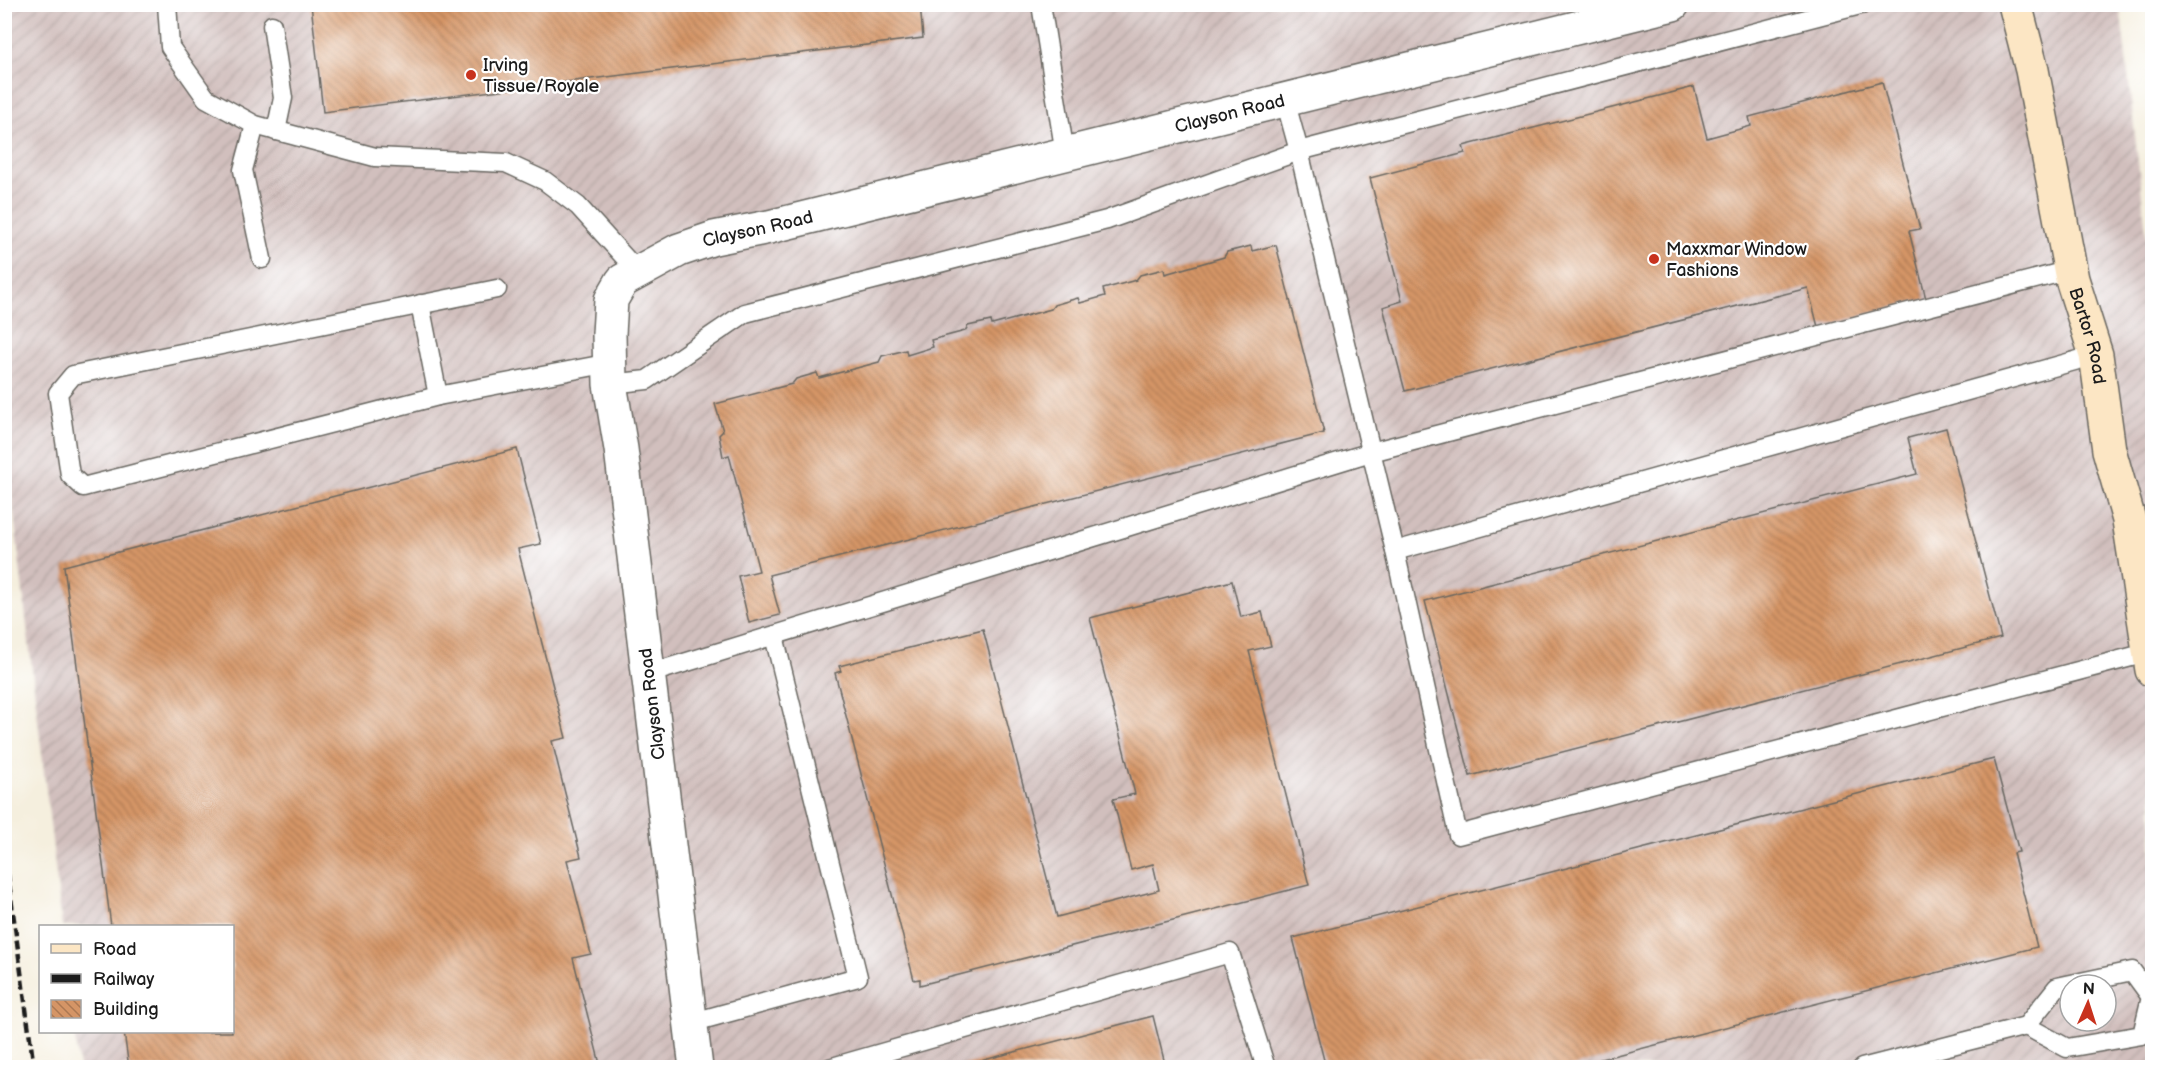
<svg xmlns="http://www.w3.org/2000/svg" width="2157" height="1072" font-family="'Balsamiq Sans',sans-serif">
<style>
.industrial{fill:url(#industrial-furrows);fill-rule:evenodd}
.building{fill:url(#building-back-hatch)}
.lines{fill:none;stroke-linecap:round;stroke-linejoin:round}
.lane-casing{stroke:#686660;stroke-width:21}
.street-casing{stroke:#686660;stroke-width:36}
.secondary-casing{stroke:#686660;stroke-width:36}
.lane{stroke:#fff;stroke-width:18}
.street{stroke:#fff;stroke-width:33}
.secondary{stroke:#fce6c4;stroke-width:33}
.rail{stroke:#1c1c1c;stroke-width:4.5;stroke-dasharray:9 4.5;stroke-linecap:butt}
.poi-dot{fill:#c8321e;stroke:#fff;stroke-width:2}
.labels{text-anchor:middle;stroke-width:4.5;stroke-linejoin:round;paint-order:stroke}
.poi-label{font-size:18px;fill:#1c1c1c;stroke:#fff;text-anchor:start}
.street-label{font-size:18px;fill:#1c1c1c;stroke:#fff}
</style>
<defs>
<pattern id="industrial-furrows" width="10" height="10" patternUnits="userSpaceOnUse" patternTransform="scale(1.5)"><rect width="10" height="10" fill="#d1bfbd"/><path d="M-1 1l2-2M0 10L10 0M9 11l2-2" fill="none" stroke="#b3a4a2"/></pattern>
<pattern id="building-back-hatch" width="6" height="6" patternUnits="userSpaceOnUse" patternTransform="scale(1.5)"><rect width="6" height="6" fill="#d59566"/><path d="M-1 5l2 2M0 0l6 6M5-1l2 2" fill="none" stroke="#ac7953"/></pattern>
</defs>
<rect width="100%" height="100%" fill="#fff"/>
<filter id="ink" filterUnits="userSpaceOnUse"><feTurbulence type="fractalNoise" baseFrequency=".0167" numOctaves="2"/><feDisplacementMap in="SourceGraphic" scale="12" xChannelSelector="R" yChannelSelector="G"/><feConvolveMatrix kernelMatrix="1 2 1 2 8 2 1 2 1" color-interpolation-filters="sRGB"/></filter>
<filter id="wash" filterUnits="userSpaceOnUse"><feTurbulence type="fractalNoise" baseFrequency=".008" numOctaves="4" result="noise"/><feDisplacementMap in="SourceGraphic" scale="24" xChannelSelector="R" yChannelSelector="G"/><feGaussianBlur stdDeviation="1.35" result="paint"/><feColorMatrix in="noise" values="0 0 0 0 0 0 0 0 0 0 0 0 0 0 0 0 0 1.4 0 .05"/><feComposite in="paint" operator="in"/></filter>
<g filter="url(#wash)">
<rect width="100%" height="100%" fill="#f5efde"/>
<path class="industrial" d="M4,5H2120L2152,283V1067H79L74,1032H232V926H62L5,438ZM2070,985H2106V1021H2070Z"/>
<g id="blocks">
<g class="building">
<path d="M311,4H920L923,38L323,112Z"/>
<path d="M1882,82L1920,229L1909,231L1926,299L1818,327L1808,288L1405,391L1383,307L1402,301L1370,178L1465,153L1463,146L1694,87L1707,138L1751,126L1749,117Z"/>
<path d="M1276,245L1324,433L769,575L780,615L749,623L738,576L759,571L729,455L723,457L719,435L723,431L715,404L792,384L796,379L817,373L819,378L879,362L882,356L906,350L907,355L933,347L931,340L965,331L968,326L991,321L992,325L1051,309L1054,305L1078,298L1080,303L1105,296L1103,289L1136,280L1140,275L1164,269L1165,274L1224,257L1227,252L1251,246L1252,251Z"/>
<path d="M1946,428L2001,638L1470,776L1425,601L1917,474L1908,438Z"/>
<path d="M517,449L541,544L518,549L566,738L552,741L581,857L567,860L591,954L573,958L601,1068H129L124,1032H232V926H111L64,566Z"/>
<path d="M1232,581L1241,617L1262,612L1271,646L1249,651L1309,885L920,985V979L914,980L835,673L841,671L839,666L983,629L1057,917L1159,890L1153,864L1131,870L1113,799L1135,794L1090,618Z"/>
<path d="M1994,759L2019,852L2013,853L2037,947L1566,1068H1326L1293,938Z"/>
<path d="M1153,1016L1166,1068H957V1067Z"/>
</g>
</g>
</g>
<g filter="url(#ink)">
<use href="#blocks" fill-opacity="0" stroke="#686660" stroke-width="1.5"/>
<g class="lines">
<g class="lane-casing">
<g id="lane">
<path d="M167,4L170,47L206,98L255,125L375,157L506,163L545,181L578,206L638,272"/>
<path d="M1041,4L1065,154"/>
<path d="M272,25L283,98L276,131"/>
<path d="M1285,100L1299,151L1395,551"/>
<path d="M255,125L243,170L262,259"/>
<path d="M497,289L73,375L58,393L70,475L83,487L438,396L610,363"/>
<path d="M420,304L438,396"/>
<path d="M2096,355L1395,551L1458,835L2150,652"/>
<path d="M610,384L647,380L745,313L1107,220L1299,151L1864,4"/>
<path d="M648,674L1371,452L2070,270"/>
<path d="M690,1023L858,977L774,636"/>
<path d="M2026,1026L2067,1048L2142,1035L2151,997"/>
<path d="M829,1068L1230,953L1266,1068"/>
<path d="M1862,1068L2026,1026L2057,987L2132,971L2151,997"/>
</g>
</g>
<g class="street-casing">
<g id="street">
<path id="s1" d="M696,1068L621,449L610,384L609,334L611,300L622,281L679,250L714,238L769,227L1673,4"/>
</g>
</g>
<g class="secondary-casing">
<g id="secondary">
<path id="s2" d="M2015,4L2032,70L2072,279L2096,355L2109,450L2129,520L2152,670"/>
</g>
</g>
<use href="#lane" class="lane"/>
<use href="#street" class="street"/>
<use href="#secondary" class="secondary"/>
<g class="rail">
<path d="M4,846L34,1068"/>
<path d="M4,1033L9,1068"/>
</g>
</g>
</g>
<g class="poi-dot">
<circle cx="471" cy="75" r="6"/>
<circle cx="1654" cy="259" r="6"/>
</g>
<g class="labels">
<g class="poi-label">
<text x="483" y="71">Irving<tspan x="483" dy="21">Tissue/Royale</tspan></text>
<text x="1666" y="255">Maxxmar Window<tspan x="1666" dy="21">Fashions</tspan></text>
</g>
<g class="street-label">
<text dy="6" stroke="none"><textPath href="#s1" startOffset="1428">Clayson Road</textPath></text>
<text dy="6" stroke="none"><textPath href="#s1" startOffset="942">Clayson Road</textPath></text>
<text dy="6" stroke="none"><textPath href="#s2" startOffset="340">Bartor Road</textPath></text>
<text transform="translate(652 704) rotate(-97)" y="6">Clayson Road</text>
</g>
</g>
<rect width="2157" height="1072" fill="none" stroke="#fff" stroke-width="24"/>
<rect x="39" y="925" width="195" height="108" fill="#ffffff" stroke="#a4a4a4" stroke-width="1.5"/>
<rect x="51" y="944" width="30" height="9" fill="#fce6c4" stroke="#a4a4a4" stroke-width="1.5"/>
<text x="93" y="955" font-size="18" fill="#1c1c1c">Road</text>
<rect x="51" y="974" width="30" height="9" fill="#1c1c1c" stroke="#a4a4a4" stroke-width="1.5"/>
<text x="93" y="985" font-size="18" fill="#1c1c1c">Railway</text>
<rect x="51" y="1000" width="30" height="18" fill="url(#building-back-hatch)" stroke="#a4a4a4" stroke-width="1.5"/>
<text x="93" y="1015" font-size="18" fill="#1c1c1c">Building</text>
<g transform="translate(2088 1003) rotate(3)"><circle r="28" fill="#ffffff" stroke="#a4a4a4" stroke-width="1.5"/>
<path d="M0-4.5L10 22L0 15L-10 22Z" fill="#c8321e"/>
<text y="-9" font-size="16" font-weight="bold" text-anchor="middle" fill="#1c1c1c">N</text>
</g>
</svg>
